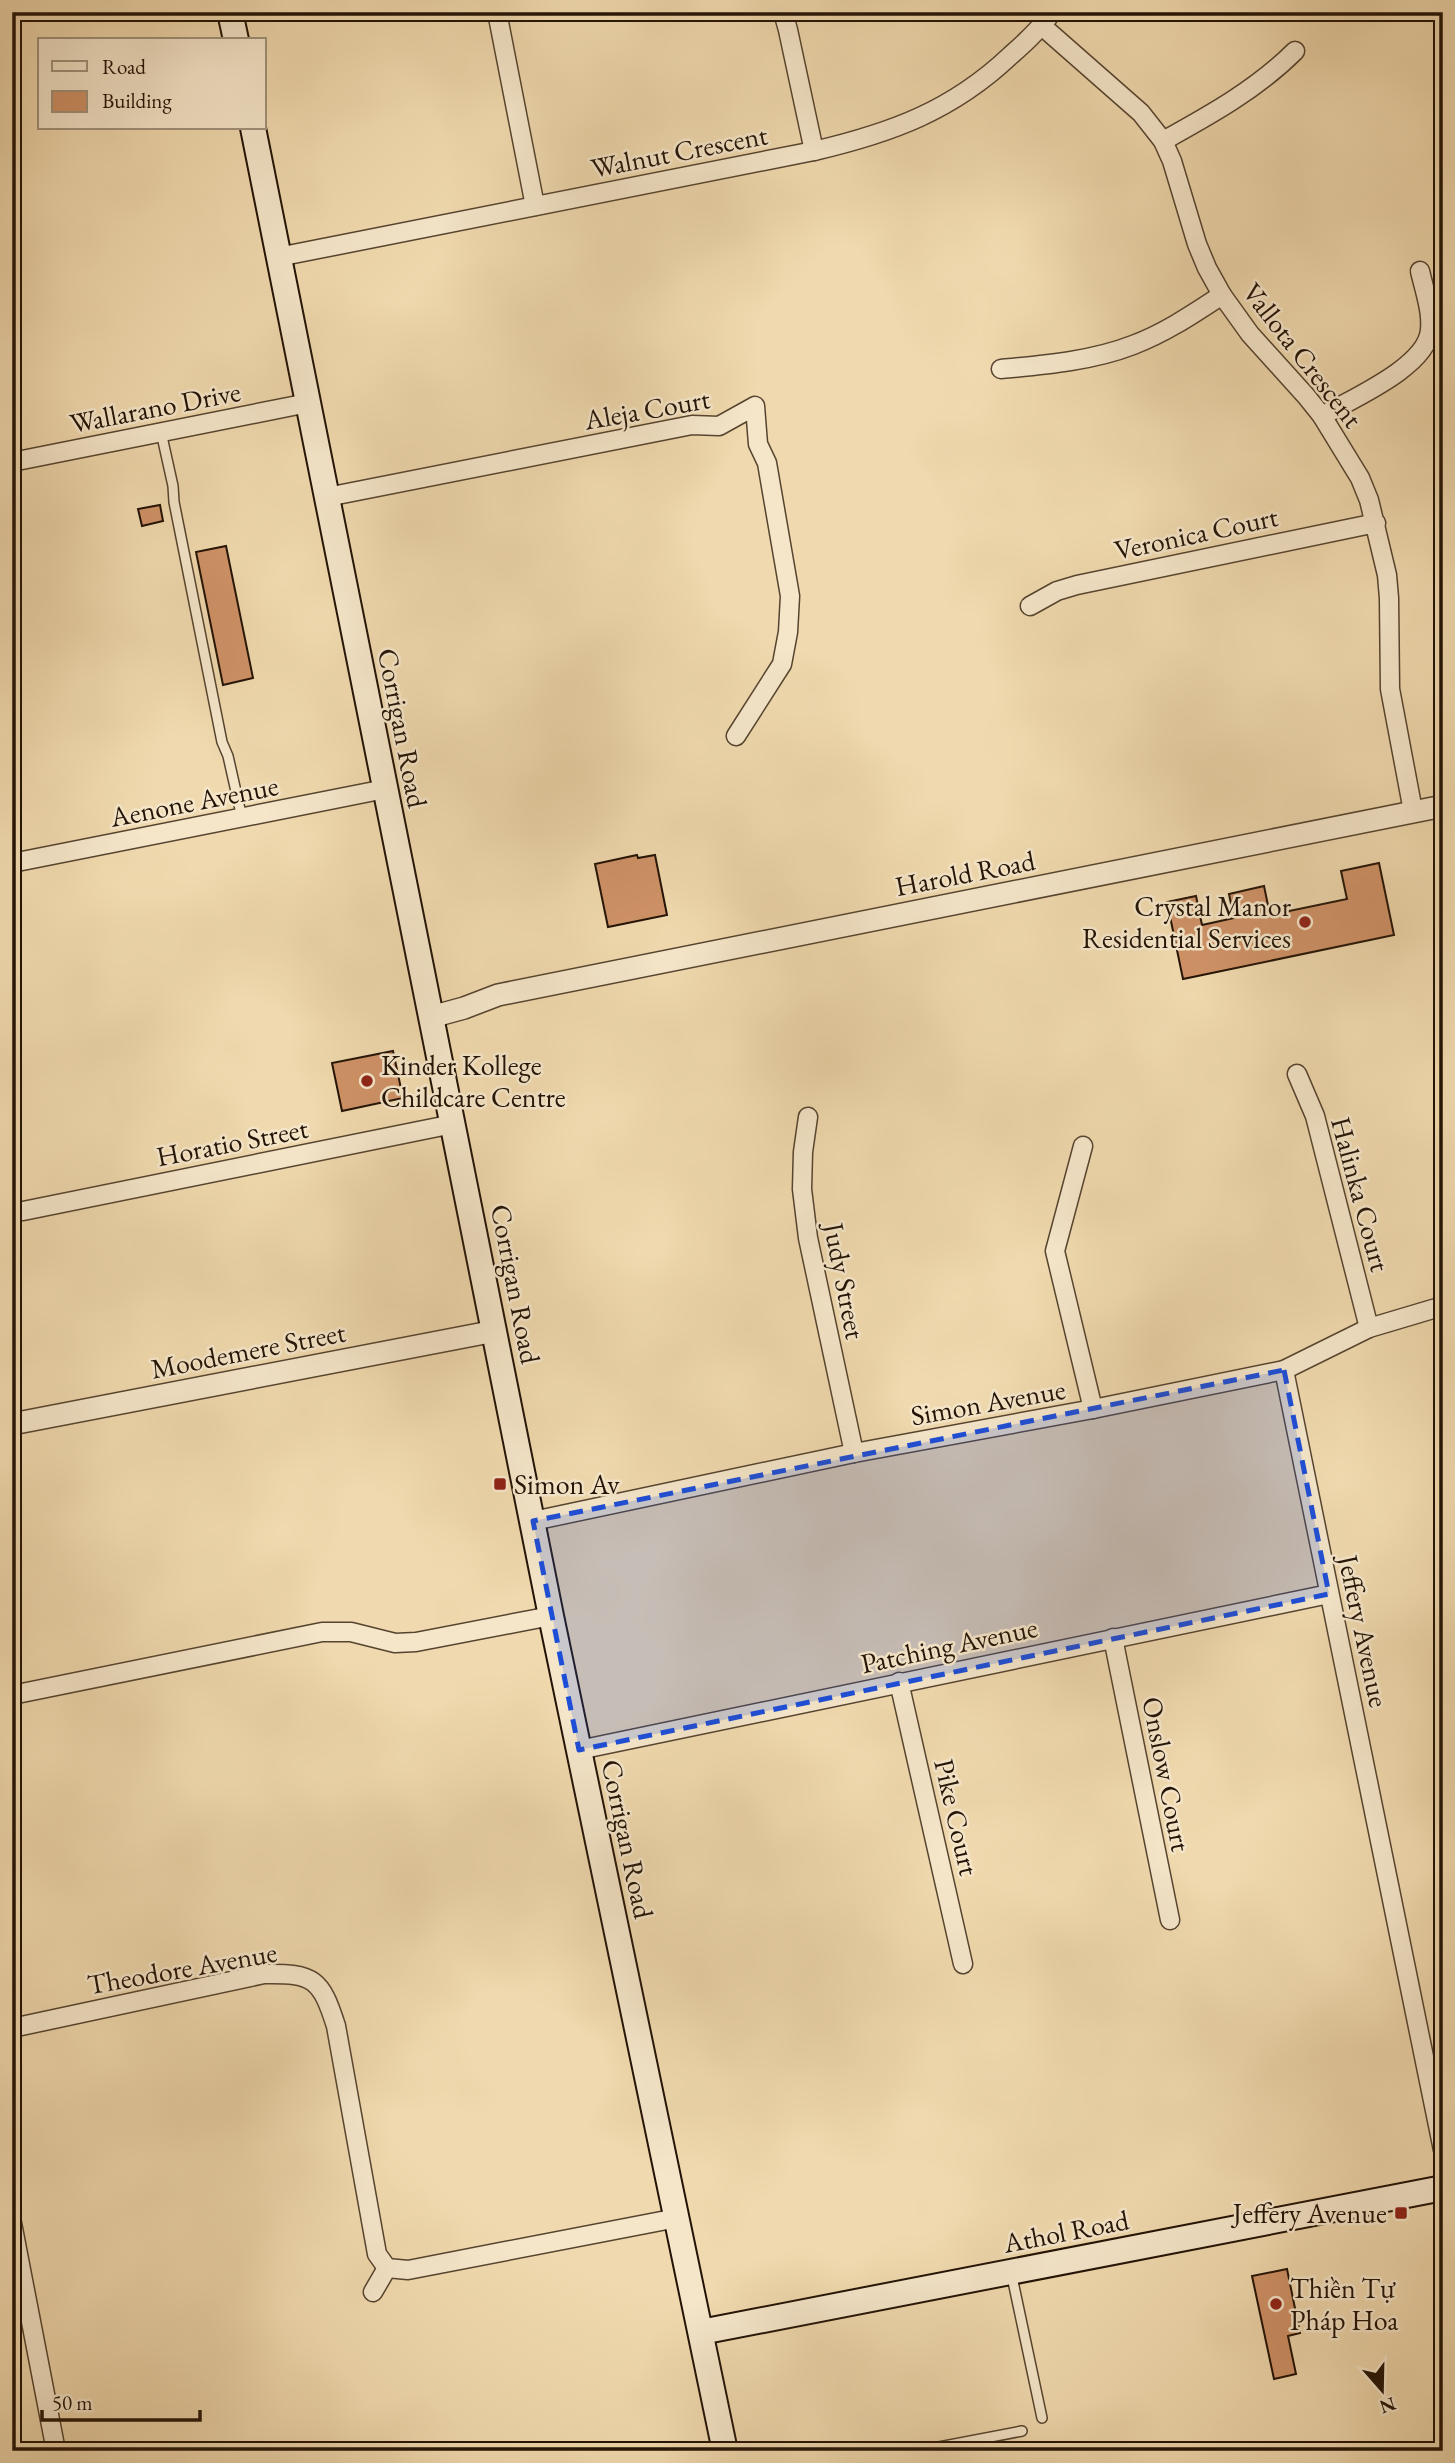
<svg xmlns="http://www.w3.org/2000/svg" width="1455" height="2463" font-family="'EB Garamond',serif">
<style>
.building{fill:#cf9267;stroke:#231306;stroke-width:2}
.lines{fill:none;stroke-linecap:round;stroke-linejoin:round}
.service-casing{stroke:#564430;stroke-width:12}
.minor-casing{stroke:#564430;stroke-width:21}
.tertiary-casing{stroke:#564430;stroke-width:24}
.secondary-casing{stroke:#231306;stroke-width:28}
.service{stroke:#f5e6ca;stroke-width:9}
.minor{stroke:#f5e6ca;stroke-width:18}
.tertiary{stroke:#f5e6ca;stroke-width:21}
.secondary{stroke:#f5e6ca;stroke-width:24}
.marked{fill:#1d4ed8;fill-opacity:0.2;stroke:#1d4ed8;stroke-width:5;stroke-dasharray:14 9;stroke-linejoin:round}
.poi-dot{fill:#8f2418;stroke:#f5e6ca;stroke-width:2.5}
.labels{text-anchor:middle;stroke-width:5;stroke-linejoin:round;paint-order:stroke}
.street-label{font-size:28px;fill:#231306;stroke:#f5e6ca}
.poi-label{font-size:28px;fill:#231306;stroke:#f5e6ca;text-anchor:start}
</style>
<rect width="100%" height="100%" fill="#f0d9ae"/>
<filter id="stains"><feTurbulence type="fractalNoise" baseFrequency=".00286" numOctaves="4"/><feColorMatrix values="0 0 0 0 .2 0 0 0 0 .09 0 0 0 0 .02 0 0 0 .5 -.17"/></filter>
<radialGradient id="worn" r=".72"><stop offset=".6" stop-color="#630" stop-opacity="0"/><stop offset="1" stop-color="#630" stop-opacity=".3"/></radialGradient>
<g class="building">
<path d="M160,505L163,521L142,526L138,509Z"/>
<path d="M226,546L253,678L223,685L196,552Z"/>
<path d="M637,855L638,858L655,855L667,915L608,927L595,864Z"/>
<path d="M1379,863L1394,935L1183,979L1167,902L1196,896L1202,925L1234,918L1229,894L1264,886L1270,915L1347,899L1341,871Z"/>
<path d="M393,1051L403,1098L342,1111L332,1063Z"/>
<path d="M1287,2269L1300,2333L1288,2336L1296,2374L1274,2379L1252,2276Z"/>
</g>
<g class="lines">
<g class="service-casing">
<g id="service">
<path d="M161,432L173,486L174,502L222,742L228,756L242,818"/>
<path d="M1011,2272L1042,2418"/>
<path d="M918,2451L1022,2431"/>
</g>
</g>
<g class="minor-casing">
<g id="minor">
<path d="M497,12L535,206"/>
<path d="M783,12L788,30L814,151"/>
<path d="M1042,26L1141,113L1163,141L1172,161L1197,244L1207,268L1222,295L1250,334L1306,396L1322,416L1360,478L1369,500L1387,575L1389,598L1390,689L1413,811"/>
<path d="M1163,141C1210,115 1257,89 1295,51"/>
<path d="M278,257L814,151C891,133 952,111 1011,55C1026,42 1040,29 1052,12"/>
<path d="M1001,369C1044,365 1092,361 1133,345C1165,333 1193,314 1222,295"/>
<path d="M1322,416C1351,399 1427,367 1430,330C1432,311 1424,289 1420,271"/>
<path d="M12,462L308,403"/>
<path d="M327,497L692,425L719,426L755,406L758,444L767,463L790,596L788,632L782,664L736,736"/>
<path d="M1030,606L1057,591L1077,585L1376,523"/>
<path d="M12,863L385,789"/>
<path d="M1297,1074L1315,1116L1369,1328"/>
<path d="M808,1117L803,1152L802,1189L808,1238L854,1453"/>
<path d="M1083,1146L1055,1251L1093,1409"/>
<path d="M23,1211L453,1124"/>
<path d="M1284,1370L1443,2150"/>
<path d="M533,1521L854,1453L1093,1409L1284,1370L1369,1328L1443,1306"/>
<path d="M1113,1638L1170,1920"/>
<path d="M899,1682L963,1964"/>
<path d="M12,1695L322,1632H351L395,1643L416,1642L551,1616"/>
<path d="M579,1750L1329,1594"/>
<path d="M12,2028L264,1974C314,1973 321,1979 336,2026L377,2254L387,2268L408,2270L677,2218"/>
<path d="M12,2223L56,2451"/>
<path d="M373,2292L387,2268"/>
</g>
</g>
<g class="tertiary-casing">
<g id="tertiary">
<path d="M431,1017L464,1008L498,995L1443,806"/>
<path d="M12,1424L495,1331"/>
</g>
</g>
<g class="secondary-casing">
<g id="secondary">
<path d="M230,12L236,40"/>
<path d="M253,128L551,1616L725,2451"/>
<path d="M701,2332L1443,2188"/>
</g>
</g>
<use href="#service" class="service"/>
<use href="#minor" class="minor"/>
<use href="#tertiary" class="tertiary"/>
<use href="#secondary" class="secondary"/>
</g>
<path class="marked" d="M1284,1370L1329,1594L579,1750L533,1521Z"/>
<g class="poi-dot">
<circle cx="1305" cy="922" r="7"/>
<circle cx="367" cy="1081" r="7"/>
<rect x="493" y="1477" width="14" height="14" rx="3.5"/>
<rect x="1394" y="2206" width="14" height="14" rx="3.5"/>
<circle cx="1276" cy="2304" r="7"/>
</g>
<g class="labels">
<g class="street-label">
<text transform="translate(679 151) rotate(-11)" y="10">Walnut Crescent</text>
<text transform="translate(1303 355) rotate(52)" y="10">Vallota Crescent</text>
<text transform="translate(155 407) rotate(-11)" y="10">Wallarano Drive</text>
<text transform="translate(647 409) rotate(-10)" y="10">Aleja Court</text>
<text transform="translate(1196 533) rotate(-12)" y="10">Veronica Court</text>
<text transform="translate(403 728) rotate(79)" y="10">Corrigan Road</text>
<text transform="translate(194 801) rotate(-11)" y="10">Aenone Avenue</text>
<text transform="translate(965 873) rotate(-11)" y="10">Harold Road</text>
<text transform="translate(232 1142) rotate(-11)" y="10">Horatio Street</text>
<text transform="translate(1361 1194) rotate(75)" y="10">Halinka Court</text>
<text transform="translate(845 1281) rotate(79)" y="10">Judy Street</text>
<text transform="translate(516 1284) rotate(79)" y="10">Corrigan Road</text>
<text transform="translate(248 1350) rotate(-11)" y="10">Moodemere Street</text>
<text transform="translate(988 1402) rotate(-10)" y="10">Simon Avenue</text>
<text transform="translate(1364 1631) rotate(78)" y="10">Jeffery Avenue</text>
<text transform="translate(949 1645) rotate(-12)" y="10">Patching Avenue</text>
<text transform="translate(1167 1774) rotate(79)" y="10">Onslow Court</text>
<text transform="translate(957 1817) rotate(77)" y="10">Pike Court</text>
<text transform="translate(628 1839) rotate(78)" y="10">Corrigan Road</text>
<text transform="translate(182 1968) rotate(-10)" y="10">Theodore Avenue</text>
<text transform="translate(1066 2231) rotate(-11)" y="10">Athol Road</text>
</g>
<g class="poi-label">
<text x="1291" y="916" text-anchor="end">Crystal Manor<tspan x="1291" dy="32">Residential Services</tspan></text>
<text x="381" y="1075">Kinder Kollege<tspan x="381" dy="32">Childcare Centre</tspan></text>
<text x="514" y="1494">Simon Av</text>
<text x="1387" y="2223" text-anchor="end">Jeffery Avenue</text>
<text x="1290" y="2298">Thiền Tự<tspan x="1290" dy="32">Pháp Hoa</tspan></text>
</g>
</g>
<rect width="1455" height="2463" fill="none" stroke="#f0d9ae" stroke-width="42"/>
<rect x="14" y="14" width="1427" height="2435" fill="none" stroke="#231306" stroke-width="3.5"/>
<rect x="21" y="21" width="1413" height="2421" fill="none" stroke="#231306" stroke-width="2"/>
<rect x="38" y="38" width="228" height="91" fill="#f5e6ca" stroke="#a1927c" stroke-width="2"/>
<rect x="52" y="61" width="35" height="10" fill="#f5e6ca" stroke="#a1927c" stroke-width="2"/>
<text x="102" y="74" font-size="21" fill="#231306">Road</text>
<rect x="52" y="91" width="35" height="21" fill="#cf9267" stroke="#a1927c" stroke-width="2"/>
<text x="102" y="108" font-size="21" fill="#231306">Building</text>
<g transform="translate(1382 2390) rotate(160)" stroke="#f5e6ca" stroke-width="5" paint-order="stroke">
<path d="M0-5L12 26L0 18L-12 26Z" fill="#231306"/>
<text y="-10" font-size="19" font-weight="bold" text-anchor="middle" fill="#231306">N</text>
</g>
<path d="M42 2410v10h158v-10" fill="none" stroke="#231306" stroke-width="3.5"/>
<text x="52" y="2410" font-size="21" fill="#231306" stroke="#f5e6ca" stroke-width="5" paint-order="stroke">50 m</text>
<rect width="100%" height="100%" filter="url(#stains)"/>
<rect width="100%" height="100%" fill="url(#worn)"/>
</svg>
